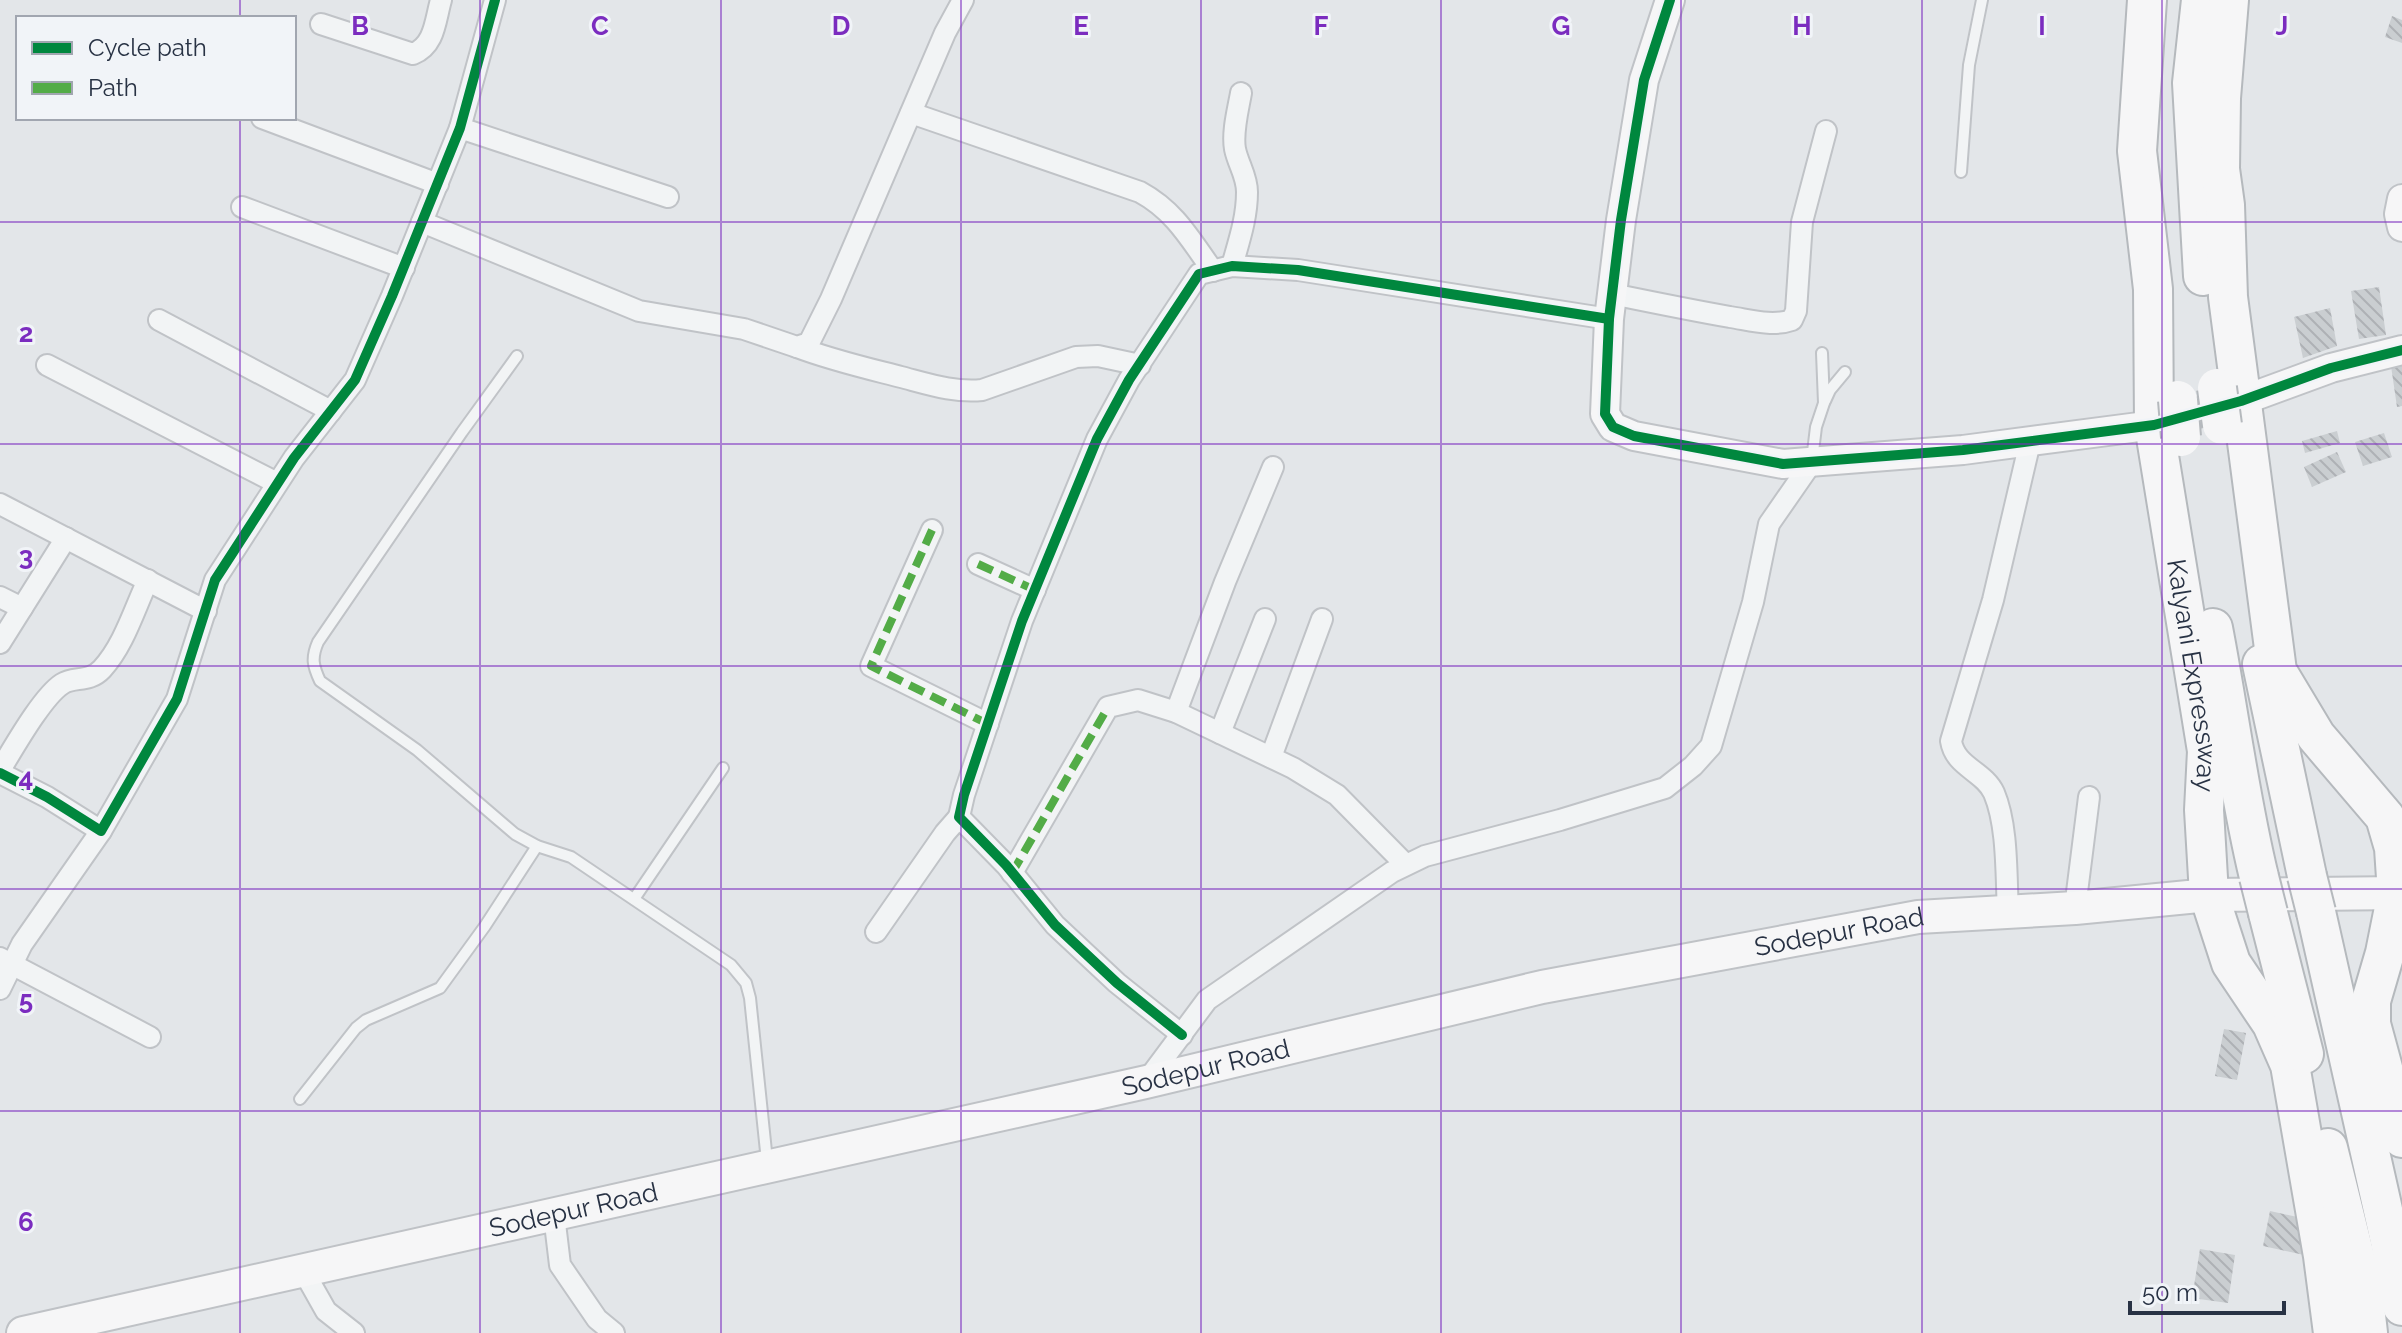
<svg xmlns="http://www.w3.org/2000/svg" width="2402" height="1333" font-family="Raleway,sans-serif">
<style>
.building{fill:url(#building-back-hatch)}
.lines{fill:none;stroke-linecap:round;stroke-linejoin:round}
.lane-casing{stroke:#c0c3c7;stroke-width:14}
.street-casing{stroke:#c0c3c7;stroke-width:24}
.secondary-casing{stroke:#c0c3c7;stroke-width:32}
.primary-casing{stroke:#bfc2c6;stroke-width:36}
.highway-casing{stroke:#b5b9bd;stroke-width:42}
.lane{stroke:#f2f4f5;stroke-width:10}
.street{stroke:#f2f4f5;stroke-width:20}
.secondary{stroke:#f6f6f7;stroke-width:28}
.primary{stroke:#f6f6f7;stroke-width:32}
.highway{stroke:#f6f6f7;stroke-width:38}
.highway-bridge-casing{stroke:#b5b9bd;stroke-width:42;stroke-linecap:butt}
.highway-bridge{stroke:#f6f6f7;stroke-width:38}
.quiet{stroke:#53ac47;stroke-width:8;stroke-dasharray:16 8;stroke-linecap:butt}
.cycleway-casing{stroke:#f1f4f8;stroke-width:15}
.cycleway{stroke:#00873e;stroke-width:10}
.grid{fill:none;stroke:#7b2cbf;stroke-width:2;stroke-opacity:0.55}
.labels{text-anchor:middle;stroke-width:6;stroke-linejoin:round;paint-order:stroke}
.street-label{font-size:26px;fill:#283244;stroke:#f1f4f8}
.grid-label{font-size:26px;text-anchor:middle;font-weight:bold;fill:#7b2cbf;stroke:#f1f4f8;stroke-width:6;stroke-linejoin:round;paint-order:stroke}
</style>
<defs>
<pattern id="building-back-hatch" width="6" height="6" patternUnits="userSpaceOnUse" patternTransform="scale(2)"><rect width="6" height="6" fill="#caced1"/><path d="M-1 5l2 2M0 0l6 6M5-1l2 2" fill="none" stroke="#aeb1b5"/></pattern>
</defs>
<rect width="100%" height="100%" fill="#e3e6e9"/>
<g class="building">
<path d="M2392,16L2402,20V43L2385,37Z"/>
<path d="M2379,287L2386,335L2359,339L2351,291Z"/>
<path d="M2330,308L2337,346L2303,358L2294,317Z"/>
<path d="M2402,357V406L2397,407L2390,359Z"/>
<path d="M2337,431L2340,443L2305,453L2302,441Z"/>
<path d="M2384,433L2392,457L2363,466L2355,442Z"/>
<path d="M2337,452L2346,472L2312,487L2304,467Z"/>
<path d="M2224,1029L2246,1033L2237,1080L2215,1076Z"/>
<path d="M2270,1211L2311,1220L2304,1255L2263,1246Z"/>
<path d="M2200,1249L2235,1255L2228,1303L2192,1298Z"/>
</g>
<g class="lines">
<g class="lane-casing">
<g id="lane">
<path d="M1961,172L1969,65L1982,0"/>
<path d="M517,356L462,432L318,642C311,658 313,666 320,681L417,750L515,834L537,846L571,857L731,965L746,983L750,998L767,1161"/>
<path d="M1825,401L1830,390L1845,372"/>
<path d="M1812,460L1816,427L1824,403L1822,353"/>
<path d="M634,899L723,768"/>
<path d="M300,1099L356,1028L366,1020L440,988L485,926L537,846"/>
</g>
</g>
<g class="street-casing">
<g id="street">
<path d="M321,24L413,54C435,45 435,21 441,0"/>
<path d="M911,113L1140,192C1175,211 1190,239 1213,271"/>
<path d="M262,118L438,184"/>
<path d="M460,128L668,197"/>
<path d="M242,207L404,268"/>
<path d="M422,222L639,311L744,329L797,347L809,343L831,299L945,33L963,0"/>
<path d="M1232,266C1239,241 1247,218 1247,192C1247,176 1238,164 1235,149C1232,132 1238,110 1241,93"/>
<path d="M1612,294C1651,302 1690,310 1730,317C1750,320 1772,327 1792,320L1796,311L1802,222L1826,131"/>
<path d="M159,320L331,411"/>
<path d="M797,347C831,360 866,368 901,377C928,384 955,393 982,390L1076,357L1098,356L1140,365"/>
<path d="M47,365L277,483"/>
<path d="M0,504L206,611"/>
<path d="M932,530L871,666L988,724"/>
<path d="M978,564L1035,590"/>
<path d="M0,597L22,608"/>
<path d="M0,643L66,538"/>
<path d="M1176,712L1225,582L1273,467"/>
<path d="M1220,733L1265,619"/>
<path d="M1271,757L1322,619"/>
<path d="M0,770C13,749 42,697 62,684C74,676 89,683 102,669C124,645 134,610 148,580"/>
<path d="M0,773L47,797L101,831L177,699L215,580L294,458L355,380L392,296L460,128L495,0"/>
<path d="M1012,873L1108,707L1138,700L1176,712L1293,768L1337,795L1405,864"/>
<path d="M2075,908L2089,797"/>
<path d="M2008,912C2006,876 2008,826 1994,793C1984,771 1955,767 1951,741L1993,600L2030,442"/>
<path d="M876,932L945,833L959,817"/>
<path d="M0,958L150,1037"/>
<path d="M0,989L22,944L101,831"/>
<path d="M1182,1035L1117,983L1055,925L1006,865L959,817L964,795L1022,621L1097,439L1129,380L1199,274L1232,266L1298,270L1609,319"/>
<path d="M1146,1082L1207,1000L1392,872L1425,856L1560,820L1665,788L1693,766L1711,746L1753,602L1769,524L1812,462"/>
<path d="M554,1215L560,1265L597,1319L614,1333"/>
<path d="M304,1272L326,1311L354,1333"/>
</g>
</g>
<g class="secondary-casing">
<g id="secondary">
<path d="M1670,0L1644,80L1621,220L1609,319L1605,414L1613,427L1634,436L1783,464L1963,450L2154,425L2241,401L2331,368L2402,350"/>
<path d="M2402,199L2399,214L2402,227"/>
</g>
</g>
<g class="primary-casing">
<g id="primary">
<path id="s1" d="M23,1333L1146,1082L1542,987L1918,917L2075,908L2209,895L2402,893"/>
</g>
</g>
<g class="highway-casing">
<g id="highway">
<path id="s2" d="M2147,0L2137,151L2153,289L2154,425L2207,751L2204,810L2209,895L2231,963L2272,1024L2290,1065L2323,1256L2333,1333"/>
<path d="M2201,0L2192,83L2203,276"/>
<path d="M2229,0L2221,98L2220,169L2225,205L2228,297L2277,671L2316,736L2385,817L2394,848L2397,893L2385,953L2371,1001V1024L2402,1138"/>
<path d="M2213,628C2229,711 2239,795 2259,877"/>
<path d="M2262,664L2307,876"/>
<path d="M2316,912L2390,1241L2402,1306"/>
<path d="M2268,913L2304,1054"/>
<path d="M2328,1148L2363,1289L2368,1333"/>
</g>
</g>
<use href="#lane" class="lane"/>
<use href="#street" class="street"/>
<use href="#secondary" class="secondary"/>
<use href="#primary" class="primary"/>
<use href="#highway" class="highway"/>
<g class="highway-bridge-casing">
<g id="highway-bridge">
<path d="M2217,388L2222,425"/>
<path d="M2178,400L2181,437"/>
<path d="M2307,876L2316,912"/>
<path d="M2259,877L2268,913"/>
</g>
</g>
<use href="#highway-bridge" class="highway-bridge"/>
<g class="quiet">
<path d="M932,530L871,666L988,724"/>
<path d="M978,564L1035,590"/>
<path d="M1012,873L1108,707"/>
</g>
<g class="cycleway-casing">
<g id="cycleway">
<path d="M1670,0L1644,80L1621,220L1609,319L1605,414L1613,427L1634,436L1783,464L1963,450L2154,425L2241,401L2331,368L2402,350"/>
<path d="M0,773L47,797L101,831L177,699L215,580L294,458L355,380L392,296L460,128L495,0"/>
<path d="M1182,1035L1117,983L1055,925L1006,865L959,817L964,795L1022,621L1097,439L1129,380L1199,274L1232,266L1298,270L1609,319"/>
</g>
</g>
<use href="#cycleway" class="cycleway"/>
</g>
<path class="grid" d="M240,0V18M480,0V1333M721,0V1333M961,0V1333M1201,0V1333M1441,0V1333M1681,0V1333M1922,0V1333M2162,0V1333M240,118V1333M0,222H2402M0,444H2402M0,666H2402M0,889H2402M0,1111H2402"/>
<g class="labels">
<g class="street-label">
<text dy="9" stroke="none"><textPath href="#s2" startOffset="680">Kalyani Expressway</textPath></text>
<text dy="9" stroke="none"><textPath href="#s1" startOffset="1860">Sodepur Road</textPath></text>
<text dy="9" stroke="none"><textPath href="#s1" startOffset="1212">Sodepur Road</textPath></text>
<text dy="9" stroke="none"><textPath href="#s1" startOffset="564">Sodepur Road</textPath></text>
</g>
</g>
<g class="grid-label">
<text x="360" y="35">B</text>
<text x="600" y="35">C</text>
<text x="841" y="35">D</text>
<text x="1081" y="35">E</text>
<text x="1321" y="35">F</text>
<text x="1561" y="35">G</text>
<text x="1802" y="35">H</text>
<text x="2042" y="35">I</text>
<text x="2282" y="35">J</text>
<text x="26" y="342">2</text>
<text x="26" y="565">3</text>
<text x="26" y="787">4</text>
<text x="26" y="1009">5</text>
<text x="26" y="1231">6</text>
</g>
<rect x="16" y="16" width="280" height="104" fill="#f1f4f8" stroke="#a1a6b0" stroke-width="2"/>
<rect x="32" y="42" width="40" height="12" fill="#00873e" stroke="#a1a6b0" stroke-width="2"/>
<text x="88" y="56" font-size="24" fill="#283244">Cycle path</text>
<rect x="32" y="82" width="40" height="12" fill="#53ac47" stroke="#a1a6b0" stroke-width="2"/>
<text x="88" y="96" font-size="24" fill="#283244">Path</text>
<path d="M2130 1301v12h154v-12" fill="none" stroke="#283244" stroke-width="4"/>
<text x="2142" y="1301" font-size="24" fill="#283244" stroke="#f1f4f8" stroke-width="6" paint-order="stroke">50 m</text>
</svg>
